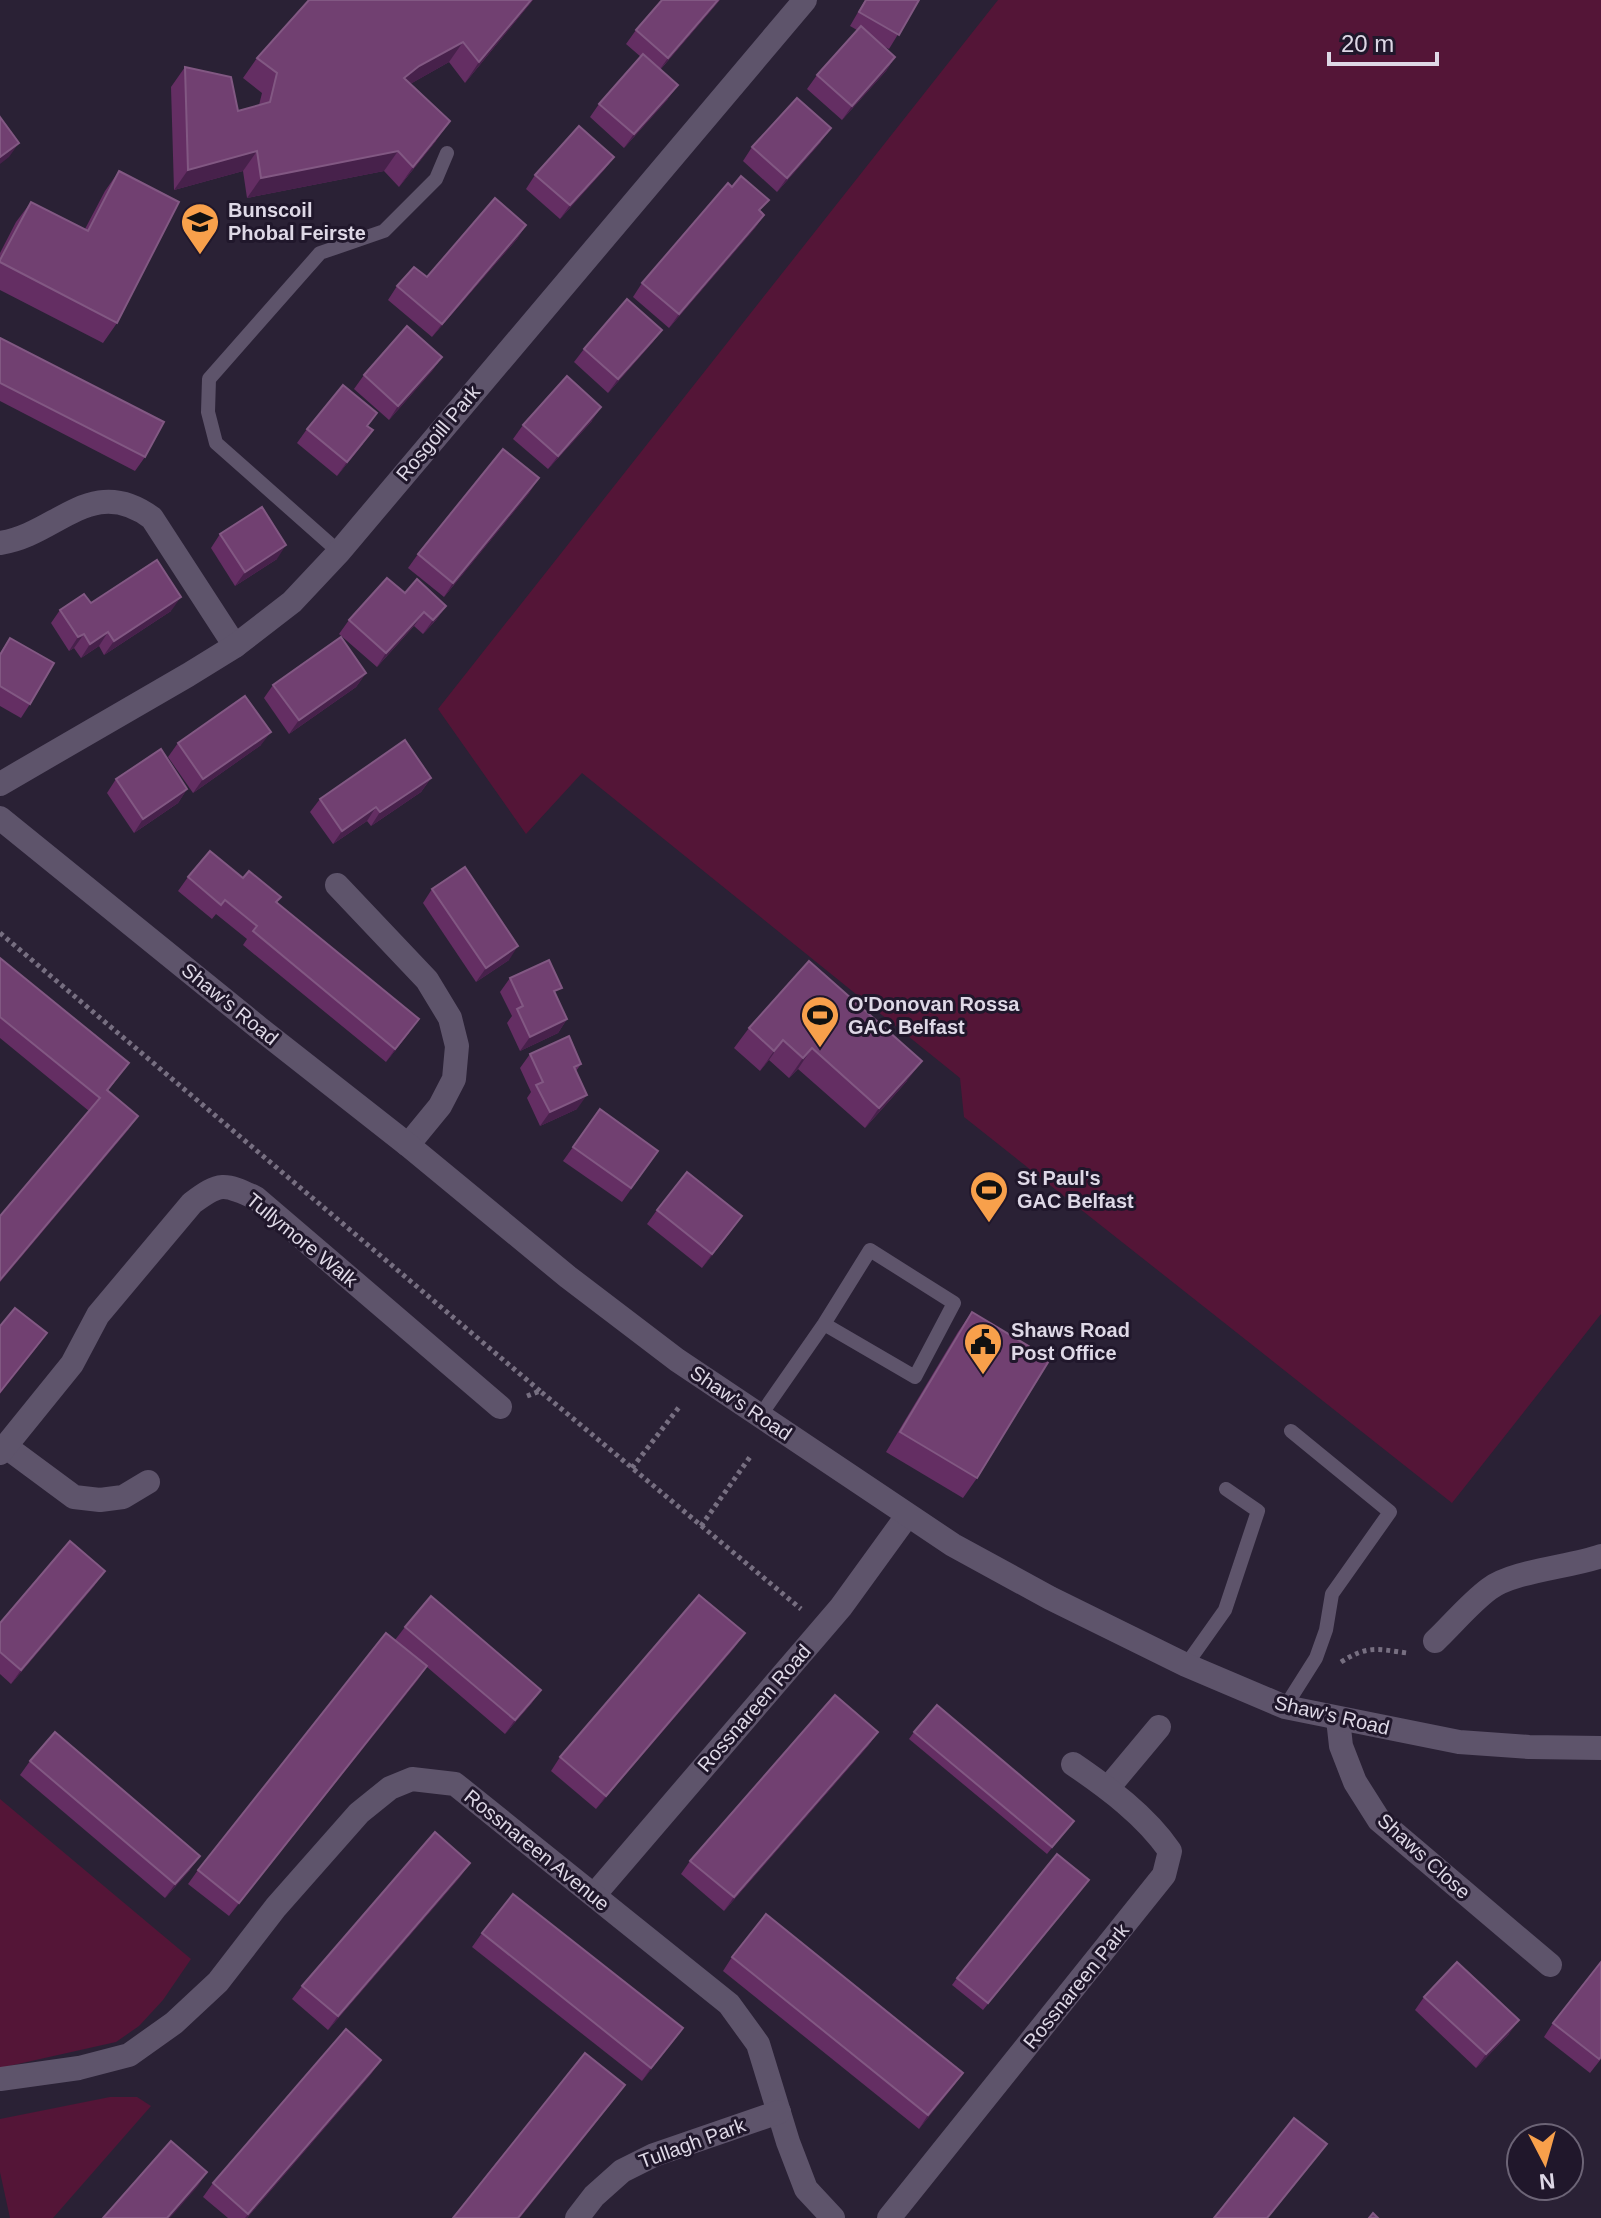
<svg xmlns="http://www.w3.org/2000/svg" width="1601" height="2218" font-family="Helvetica,sans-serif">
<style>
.green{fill:#541537}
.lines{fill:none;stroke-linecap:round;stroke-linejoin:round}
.path{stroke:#776f81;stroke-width:5;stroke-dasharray:4 4;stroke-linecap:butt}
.lane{stroke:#5e546b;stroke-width:14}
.street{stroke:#5e546b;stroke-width:24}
.secondary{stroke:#5e546b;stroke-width:24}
.wall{fill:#642e63}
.shaded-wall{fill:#47214b}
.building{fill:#714071;stroke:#825883;stroke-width:2}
.labels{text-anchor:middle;stroke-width:6;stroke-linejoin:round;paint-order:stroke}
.poi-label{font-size:20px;font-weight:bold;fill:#ded8e6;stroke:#20172b;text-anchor:start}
.street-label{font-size:20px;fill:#ded8e6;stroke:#20172b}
</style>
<rect width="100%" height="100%" fill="#2a2135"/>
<g class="green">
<path d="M998,0H1601V1314L1452,1503L964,1117L960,1078L582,773L526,834L438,709Z"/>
<path d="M0,1799L191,1959L163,2000L139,2026L116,2042L0,2068Z"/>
<path d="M110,2097H137L151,2106L53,2218H10L0,2172V2119Z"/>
</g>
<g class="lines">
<g class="path">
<path d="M0,933L540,1391"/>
<path d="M527,1396L540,1391L801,1609"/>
<path d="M632,1468L680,1406"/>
<path d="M701,1526L750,1457"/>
<path d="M1341,1662C1368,1645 1377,1649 1407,1653"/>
</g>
<g class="lane">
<path d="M339,552L216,443L208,412L209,379L320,253L384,231L436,179L447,153"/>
<path d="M760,1416L824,1324L870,1250L954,1303L915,1377L824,1324"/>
<path d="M1186,1665L1225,1610L1258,1511L1226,1489"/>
<path d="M1285,1707L1316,1658L1326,1630L1332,1594L1390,1512L1291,1431"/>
</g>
<g class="street">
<path d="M0,543C57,535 91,473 152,518L235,646"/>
<path d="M0,784L188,675L235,646L292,602L339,552L805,0"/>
<path d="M337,885L427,980L450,1018L457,1046L454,1079L440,1106L408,1145"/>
<path d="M5,1446L74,1497L100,1500L123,1497L148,1482"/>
<path d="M0,1453L72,1364L98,1315L192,1203C220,1182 224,1183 256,1198L500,1407"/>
<path d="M1435,1641C1453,1624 1469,1604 1489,1589C1512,1571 1570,1567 1601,1556"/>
<path d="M1338,1719L1341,1746L1355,1782L1379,1820L1550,1965"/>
<path d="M1108,1788L1159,1727"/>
<path d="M595,1894L841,1607L907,1516"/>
<path d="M0,2079L79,2068L129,2055L174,2023L218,1982L276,1907L359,1813L390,1788L412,1779L455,1784L729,2004L758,2044L788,2142L806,2189L833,2218"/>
<path d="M577,2218L594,2196L622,2171L654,2155L779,2112"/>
<path d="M889,2218L1164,1875L1170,1851C1145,1815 1108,1788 1073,1764"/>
</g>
<path class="secondary" d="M0,818L259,1028L408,1145L568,1277L677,1360L953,1545L1050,1598L1186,1665L1285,1707L1459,1742L1529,1747L1601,1748"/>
</g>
<g class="wall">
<path d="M309,0H533L465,83L449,62L410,84L436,141L399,187L384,171L247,198L243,171L174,190L171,87L185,67L238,111L259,105L262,93L243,78L257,58Z"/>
<path d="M720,0L660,70L668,99L624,148L590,117L599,104L641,57L626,44L636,30Z"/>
<path d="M865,0H919L889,49L881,45L895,57L886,71L842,120L807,89L817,75L857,30L850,26Z"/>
<path d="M821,142L777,192L743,161L752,147Z"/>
<path d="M614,157L604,170L560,219L526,189L535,175Z"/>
<path d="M119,171L117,323L103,343L0,290V253L16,222L31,202L85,229L105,191Z"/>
<path d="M761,211L764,215L755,228L669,328L633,297L642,283Z"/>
<path d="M526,225L517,239L432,337L388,300L397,286L427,277Z"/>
<path d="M662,330L652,343L608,393L574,362L584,349Z"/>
<path d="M0,338L145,457L135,471L0,401Z"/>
<path d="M442,357L432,371L389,420L354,389L364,375Z"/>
<path d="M592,421L548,469L513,439L523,425Z"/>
<path d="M307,429L363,444L337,476L297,443Z"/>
<path d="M530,492L444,597L408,568L418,554Z"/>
<path d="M220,534L277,559L235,586L211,548Z"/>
<path d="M405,593L446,606L436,620L423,634L414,626L377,667L339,634L349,620Z"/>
<path d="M91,603L171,611L104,655L99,646L81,658L74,648L69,651L51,623L60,610Z"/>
<path d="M10,638L30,704L21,718L0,706V653Z"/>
<path d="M366,673L356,687L289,734L264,698L273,685Z"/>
<path d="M178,743L261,745L193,793L168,757Z"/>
<path d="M431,778L421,792L371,826L367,821L333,844L310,812L320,799Z"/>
<path d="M116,779L187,789L178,803L134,833L107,793Z"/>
<path d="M188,877L243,878L277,902L409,1033L386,1062L243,945L247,939L216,914L212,919L178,891Z"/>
<path d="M432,889L509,960L476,982L423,903Z"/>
<path d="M0,958L119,1076L108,1091L138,1116L128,1130L0,1282V1216L89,1111L0,1038Z"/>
<path d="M809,961L907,1081L865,1128L798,1069L789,1078L769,1060L760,1071L734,1048L749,1028Z"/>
<path d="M510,978L556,996L567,1019L558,1033L520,1051L507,1023L512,1016L500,992Z"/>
<path d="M530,1054L581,1064L576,1071L577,1109L540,1126L527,1098L531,1092L520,1068Z"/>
<path d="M573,1147L658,1151L622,1202L563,1161Z"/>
<path d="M657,1210L732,1230L702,1268L647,1224Z"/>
<path d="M972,1312L977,1478L963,1498L886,1452L958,1332Z"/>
<path d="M95,1585L11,1684L0,1674V1623Z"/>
<path d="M405,1627L541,1690L531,1704L505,1734L427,1667L229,1916L188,1884L198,1870L395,1640Z"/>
<path d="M735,1647L596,1809L551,1771L560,1757Z"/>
<path d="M878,1732L868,1746L724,1911L681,1874L690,1861Z"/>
<path d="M914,1732L1074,1821L1047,1854L909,1739Z"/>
<path d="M30,1761L190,1870L165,1898L20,1775Z"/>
<path d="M461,1876L328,2030L292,1999L302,1986Z"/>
<path d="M1089,1880L983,2010L952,1985L957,1978Z"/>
<path d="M482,1933L683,2028L642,2081L472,1947Z"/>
<path d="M732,1957L963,2073L919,2129L723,1971Z"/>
<path d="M1424,1997L1509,2034L1476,2068L1415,2010Z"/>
<path d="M1553,2023L1601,2059L1590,2073L1544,2037Z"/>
<path d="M372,2073L247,2218H228L203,2197L213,2183Z"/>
</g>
<g class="shaded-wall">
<path d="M531,0H533L465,83L479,62Z"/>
<path d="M718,0H720L658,72L668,58Z"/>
<path d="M463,42L449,62L405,87L404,78L419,66Z"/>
<path d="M895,57L886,71L842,120L852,106Z"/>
<path d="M678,85L668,99L624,148L634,134Z"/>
<path d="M450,121L436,141L399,187L413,167Z"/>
<path d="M831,128L821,142L777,192L787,178Z"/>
<path d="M19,143L9,157L0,164V157Z"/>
<path d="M257,151L243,171L174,190L188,170Z"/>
<path d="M398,151L384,171L247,198L261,178Z"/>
<path d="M614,157L604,170L560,219L570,205Z"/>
<path d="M764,215L755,228L669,328L679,314Z"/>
<path d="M526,225L517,239L432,337L442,324Z"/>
<path d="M662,330L652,343L608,393L618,379Z"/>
<path d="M442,357L432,371L389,420L398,406Z"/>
<path d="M601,407L592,421L548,469L558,456Z"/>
<path d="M373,430L363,444L337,476L347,462Z"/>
<path d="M539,478L530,492L444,597L453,583Z"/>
<path d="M286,545L277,559L235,586L245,572Z"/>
<path d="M181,597L171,611L104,655L114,641Z"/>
<path d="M446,606L436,620L423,634L433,620Z"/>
<path d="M424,612L414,626L377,667L386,653Z"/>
<path d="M108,632L99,646L81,658L90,644Z"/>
<path d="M84,634L74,648L69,651L78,637Z"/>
<path d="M366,673L356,687L289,734L299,720Z"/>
<path d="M271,732L261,745L193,793L203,779Z"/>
<path d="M431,778L421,792L371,826L380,812Z"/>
<path d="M187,789L178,803L134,833L143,819Z"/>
<path d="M376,807L367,821L333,844L342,831Z"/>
<path d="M518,946L509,960L476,982L486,968Z"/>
<path d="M419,1019L409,1033L386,1062L395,1049Z"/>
<path d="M567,1019L558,1033L520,1051L530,1037Z"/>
<path d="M783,1040L769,1060L760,1071L774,1051Z"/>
<path d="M812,1048L798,1069L789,1078L803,1058Z"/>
<path d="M922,1061L907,1081L865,1128L879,1108Z"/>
<path d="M587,1095L577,1109L540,1126L550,1112Z"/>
<path d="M138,1116L128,1130L0,1282V1280Z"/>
<path d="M742,1216L732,1230L702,1268L712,1254Z"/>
<path d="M47,1333L37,1347L0,1394V1392Z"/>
<path d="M105,1571L95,1585L11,1684L21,1670Z"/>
<path d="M745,1633L735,1647L596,1809L606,1796Z"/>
<path d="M427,1666L418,1680L229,1916L239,1903Z"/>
<path d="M541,1690L531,1704L505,1734L515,1720Z"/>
<path d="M878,1732L868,1746L724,1911L734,1897Z"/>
<path d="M200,1856L190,1870L165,1898L175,1884Z"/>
<path d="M470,1863L461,1876L328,2030L338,2016Z"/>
<path d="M1519,2020L1509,2034L1476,2068L1486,2054Z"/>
<path d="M683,2028L673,2042L642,2081L651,2068Z"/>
<path d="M381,2060L372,2073L247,2218H245Z"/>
<path d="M963,2073L953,2087L919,2129L928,2115Z"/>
<path d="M625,2085L615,2099L520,2218H518Z"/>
<path d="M207,2172L198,2186L170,2218H167Z"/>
</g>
<g class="building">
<path d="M309,0H531L479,62L463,42L419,66L404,78L450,121L413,167L398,151L261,178L257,151L188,170L185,67L231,77L238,111L270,102L277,73L257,58Z"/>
<path d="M662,0H718L668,58L636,30Z"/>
<path d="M866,0H919L899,35L859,12Z"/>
<path d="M861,26L895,57L852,106L817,75Z"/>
<path d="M643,54L678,85L634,134L599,104Z"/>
<path d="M797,98L831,128L787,178L752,147Z"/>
<path d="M0,117L19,143L0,157Z"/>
<path d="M579,126L614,157L570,205L535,175Z"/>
<path d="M119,171L179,202L117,323L0,262V260L31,202L88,231Z"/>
<path d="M741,176L769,200L759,210L764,215L679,314L642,283L728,183L732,187Z"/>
<path d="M495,198L526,225L442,324L397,286L414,267L427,277Z"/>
<path d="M627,299L662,330L618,379L584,349Z"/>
<path d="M407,326L442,357L398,406L364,375Z"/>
<path d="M0,338L164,422L145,457L0,383Z"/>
<path d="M567,376L601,407L558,456L523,425Z"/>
<path d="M343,385L377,413L367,426L373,430L347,462L307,429Z"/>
<path d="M503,449L539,478L453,583L418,554Z"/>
<path d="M262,507L286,545L245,572L220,534Z"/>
<path d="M157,560L181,597L114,641L108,632L90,644L84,634L78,637L60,610L84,594L91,603Z"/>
<path d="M387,578L405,593L417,579L446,606L433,620L424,612L386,653L349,620Z"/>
<path d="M341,637L366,673L299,720L273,685Z"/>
<path d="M10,638L54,663L30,704L0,686V655Z"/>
<path d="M245,696L271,732L203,779L178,743Z"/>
<path d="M405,740L431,778L380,812L376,807L342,831L320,799Z"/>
<path d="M161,749L187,789L143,819L116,779Z"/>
<path d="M210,851L243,878L249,871L281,897L276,902L419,1019L395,1049L253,931L257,926L225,900L221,905L188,877Z"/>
<path d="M465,867L518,946L486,968L432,889Z"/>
<path d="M0,958L129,1063L107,1090L138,1116L0,1280V1216L100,1098L0,1017Z"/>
<path d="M549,960L562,988L554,991L567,1019L530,1037L517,1009L523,1006L510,978Z"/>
<path d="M809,961L922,1061L879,1108L812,1048L803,1058L783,1040L774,1051L749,1028Z"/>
<path d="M569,1036L581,1064L574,1067L587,1095L550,1112L536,1085L543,1082L530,1054Z"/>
<path d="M600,1109L658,1151L631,1188L573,1147Z"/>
<path d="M687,1172L742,1216L712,1254L657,1210Z"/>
<path d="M15,1308L47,1333L0,1392V1326Z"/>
<path d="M972,1312L1050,1359L977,1478L900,1432Z"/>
<path d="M70,1541L105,1571L21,1670L0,1652V1623Z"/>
<path d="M699,1595L745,1633L606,1796L560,1757Z"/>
<path d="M431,1596L541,1690L515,1720L405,1627Z"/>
<path d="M386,1633L427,1666L239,1903L198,1870Z"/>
<path d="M835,1695L878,1732L734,1897L690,1861Z"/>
<path d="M937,1705L1074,1821L1052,1847L914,1732Z"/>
<path d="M55,1732L200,1856L175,1884L30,1761Z"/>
<path d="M435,1832L470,1863L338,2016L302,1986Z"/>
<path d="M1057,1854L1089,1880L988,2003L957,1978Z"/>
<path d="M513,1894L683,2028L651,2068L482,1933Z"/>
<path d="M766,1914L963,2073L928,2115L732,1957Z"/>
<path d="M1457,1962L1519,2020L1486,2054L1424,1997Z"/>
<path d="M1601,1962V2057L1599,2059L1553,2023Z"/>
<path d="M346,2029L381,2060L248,2214L213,2183Z"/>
<path d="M585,2053L625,2085L518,2218H453Z"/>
<path d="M1294,2118L1327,2144L1267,2218H1214Z"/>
<path d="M171,2141L207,2172L167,2218H103Z"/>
<path d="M1373,2213L1378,2218H1369Z"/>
</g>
<defs>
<g id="school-pin" transform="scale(2)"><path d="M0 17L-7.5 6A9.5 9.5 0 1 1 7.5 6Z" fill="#f8a04b" stroke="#20172b"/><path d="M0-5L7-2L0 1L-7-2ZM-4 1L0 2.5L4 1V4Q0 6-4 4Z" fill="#111"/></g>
<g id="stadium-pin" transform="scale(2)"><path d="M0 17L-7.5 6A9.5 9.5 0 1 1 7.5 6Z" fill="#f8a04b" stroke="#20172b"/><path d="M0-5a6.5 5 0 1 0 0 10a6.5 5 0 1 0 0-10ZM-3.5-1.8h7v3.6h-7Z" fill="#111"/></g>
<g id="civic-pin" transform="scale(2)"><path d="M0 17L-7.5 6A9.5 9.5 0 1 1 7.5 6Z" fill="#f8a04b" stroke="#20172b"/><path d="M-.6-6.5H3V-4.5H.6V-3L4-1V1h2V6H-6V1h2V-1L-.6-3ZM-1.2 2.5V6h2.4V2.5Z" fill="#111"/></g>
</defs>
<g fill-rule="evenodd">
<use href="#school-pin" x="200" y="222"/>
<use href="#stadium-pin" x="820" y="1015"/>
<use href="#stadium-pin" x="989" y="1190"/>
<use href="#civic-pin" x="983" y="1342"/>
</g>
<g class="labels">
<g class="poi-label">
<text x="228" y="217">Bunscoil<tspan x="228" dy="23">Phobal Feirste</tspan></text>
<text x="848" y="1011">O'Donovan Rossa<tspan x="848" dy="23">GAC Belfast</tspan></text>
<text x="1017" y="1185">St Paul's<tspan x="1017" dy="23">GAC Belfast</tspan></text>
<text x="1011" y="1337">Shaws Road<tspan x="1011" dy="23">Post Office</tspan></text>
</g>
<g class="street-label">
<text transform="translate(438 433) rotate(-50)" y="7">Rosgoill Park</text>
<text transform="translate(230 1004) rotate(39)" y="7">Shaw's Road</text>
<text transform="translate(302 1240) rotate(39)" y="7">Tullymore Walk</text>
<text transform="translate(741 1403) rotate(34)" y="7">Shaw's Road</text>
<text transform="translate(754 1708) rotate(-49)" y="7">Rossnareen Road</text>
<text transform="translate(1332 1715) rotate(13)" y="7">Shaw's Road</text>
<text transform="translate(537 1850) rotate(39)" y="7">Rossnareen Avenue</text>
<text transform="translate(1424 1856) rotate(42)" y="7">Shaws Close</text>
<text transform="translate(1076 1986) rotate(-51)" y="7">Rossnareen Park</text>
<text transform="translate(692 2143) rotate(-20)" y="7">Tullagh Park</text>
</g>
</g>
<g transform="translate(1545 2162) rotate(174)"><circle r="38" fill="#20172b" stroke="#6c6476" stroke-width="2"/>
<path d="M0-6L14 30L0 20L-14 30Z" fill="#f8a04b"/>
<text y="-12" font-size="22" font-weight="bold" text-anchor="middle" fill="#ded8e6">N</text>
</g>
<path d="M1329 52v12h108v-12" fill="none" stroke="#ded8e6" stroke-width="4"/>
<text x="1341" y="52" font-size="24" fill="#ded8e6" stroke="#20172b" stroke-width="6" paint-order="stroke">20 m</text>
</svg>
